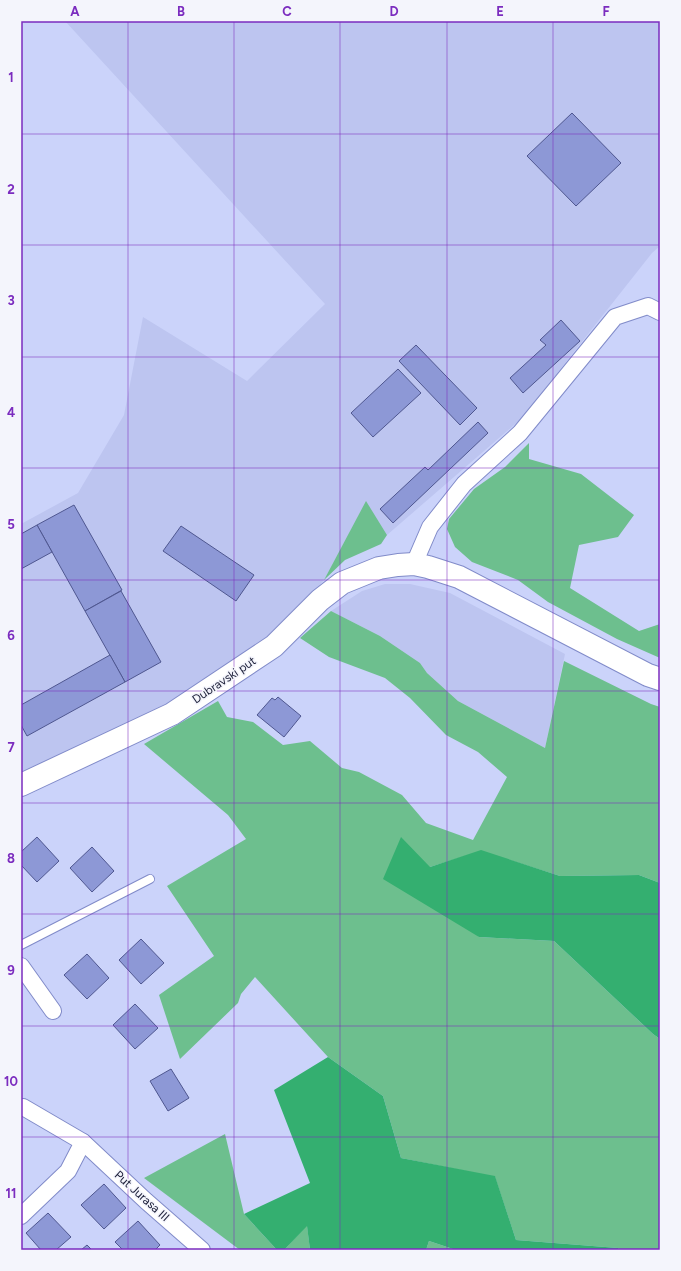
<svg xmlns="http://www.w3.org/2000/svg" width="681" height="1271" font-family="Figtree,sans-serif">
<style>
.built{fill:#bdc5f0}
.green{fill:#6dbf8e}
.forest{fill:#34af70}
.building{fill:#8d98d6;stroke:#4f5790}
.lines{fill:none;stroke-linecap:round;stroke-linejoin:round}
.lane-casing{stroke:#818bc9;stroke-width:10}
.street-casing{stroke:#818bc9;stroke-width:18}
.secondary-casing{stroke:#818bc9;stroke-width:24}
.lane{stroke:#fff;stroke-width:8}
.street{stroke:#fff;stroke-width:16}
.secondary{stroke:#fff;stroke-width:22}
.grid{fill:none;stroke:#7b2cbf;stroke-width:1;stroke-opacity:0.55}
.labels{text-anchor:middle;stroke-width:3;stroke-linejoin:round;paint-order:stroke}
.street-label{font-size:12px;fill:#1c1f38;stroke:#f4f5fc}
.neatline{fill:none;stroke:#7b2cbf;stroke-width:1.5}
.grid-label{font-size:13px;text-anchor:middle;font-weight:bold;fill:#7b2cbf}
</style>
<rect width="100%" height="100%" fill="#cbd3fa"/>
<g class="built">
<path d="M65,21H660V246L652,253L521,419L387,535L366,502L324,580L278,630L178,699L21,774V524L78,493L124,415L143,317L247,381L325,304Z"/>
<path d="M385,584H410L450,593L565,654L545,748L458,701L427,673L420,663L380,636L331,611L362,591Z"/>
</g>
<g class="green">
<path d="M529,443V459L581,474L634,515L618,537L579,545L570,588L639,631L660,624V658L617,639L548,602L518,580L472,562L455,547L447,529L449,519L474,489L505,467Z"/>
<path d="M366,501L387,535L381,544L345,560L324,580Z"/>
<path d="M331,611L380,636L420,663L427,673L458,701L545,748L564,661L651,704L660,707V883L639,875L560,876L481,851L430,867L479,937L554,941L653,1034L660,1039V1250H619L618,1248L516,1240L495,1177L401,1158L383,1096L328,1057L255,977L241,994L238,1003L180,1059L159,995L214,956L167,886L246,839L228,815L144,744L218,701L227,717L253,722L283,745L310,741L342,768L359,772L402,795L426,823L473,840L507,777L478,752L446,735L410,698L385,678L329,657L300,638Z"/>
<path d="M225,1134L244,1214L277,1250H240L144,1178Z"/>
<path d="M307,1225L310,1250H284Z"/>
<path d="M429,1241L456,1250H426Z"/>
</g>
<g class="forest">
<path d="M401,837L430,867L481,850L560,876L639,875L660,883V1039L653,1034L554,941L479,937L383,879Z"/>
<path d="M328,1057L383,1096L401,1158L495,1176L516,1240L618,1248L619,1250H456L429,1241L426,1250H310L307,1226L284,1250H277L244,1214L310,1183L274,1090Z"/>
</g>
<g class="building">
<path d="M572,113L621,163L576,206L527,156Z"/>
<path d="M561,320L580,341L523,393L510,378L546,345L540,340Z"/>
<path d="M416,345L477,408L460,425L399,361Z"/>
<path d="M398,369L421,393L373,437L351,413Z"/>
<path d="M478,422L488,433L393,523L380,509L425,467L428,470Z"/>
<path d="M74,505L122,590L85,611L37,525Z"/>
<path d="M37,525L52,552L21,569V534Z"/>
<path d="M181,526L254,575L236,601L163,551Z"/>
<path d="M121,591L161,662L125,682L85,611Z"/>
<path d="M110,655L125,682L27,736L21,725V705Z"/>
<path d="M278,697L301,716L284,737L257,715L272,698L275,700Z"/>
<path d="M37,837L59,861L37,882L21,865V852Z"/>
<path d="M92,847L114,871L92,892L70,868Z"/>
<path d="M141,939L164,963L141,984L119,960Z"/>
<path d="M87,954L109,978L87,999L64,975Z"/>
<path d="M135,1004L158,1028L135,1049L113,1025Z"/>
<path d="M171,1069L189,1098L168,1111L150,1081Z"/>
<path d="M104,1184L126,1208L104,1229L81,1205Z"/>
<path d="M48,1213L71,1237L56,1250H41L26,1233Z"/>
<path d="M138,1221L160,1245L155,1250H123L115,1242Z"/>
<path d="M87,1245L92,1250H81Z"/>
</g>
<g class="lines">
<g class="lane-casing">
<path id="lane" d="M21,945L150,879"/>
</g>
<g class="street-casing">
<g id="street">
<path d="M414,564L430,527L464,484L520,433L615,317L648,306L660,312"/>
<path d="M21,966L53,1011"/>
<path d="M23,1107L83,1142L146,1201L202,1250"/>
<path d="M21,1216L68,1171L83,1142"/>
</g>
</g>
<g class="secondary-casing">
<path id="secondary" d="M21,785L172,714L274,646L320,600L342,583L379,568L398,565L414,564L428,567L459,577L648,675L660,679"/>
</g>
<use href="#lane" class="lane"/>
<use href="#street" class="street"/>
<use href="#secondary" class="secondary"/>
</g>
<path class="grid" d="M128,21V1250M234,21V1250M340,21V1250M447,21V1250M553,21V1250M21,134H660M21,245H660M21,357H660M21,468H660M21,580H660M21,691H660M21,803H660M21,914H660M21,1026H660M21,1137H660"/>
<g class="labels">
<g class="street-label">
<text transform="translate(224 680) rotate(-34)" y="4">Dubravski put</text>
<text transform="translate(142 1196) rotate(42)" y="4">Put Jurasa III</text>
</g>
</g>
<rect width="681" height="1271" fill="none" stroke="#f4f5fc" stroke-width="44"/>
<rect x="22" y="22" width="637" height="1227" class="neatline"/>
<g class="grid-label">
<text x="75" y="16">A</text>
<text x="181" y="16">B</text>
<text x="287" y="16">C</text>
<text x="394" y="16">D</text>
<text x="500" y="16">E</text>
<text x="606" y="16">F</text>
<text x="11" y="82">1</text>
<text x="11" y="194">2</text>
<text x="11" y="305">3</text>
<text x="11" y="417">4</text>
<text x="11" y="529">5</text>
<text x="11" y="640">6</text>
<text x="11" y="752">7</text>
<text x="11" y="863">8</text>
<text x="11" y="975">9</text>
<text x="11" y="1086">10</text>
<text x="11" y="1198">11</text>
</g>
</svg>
